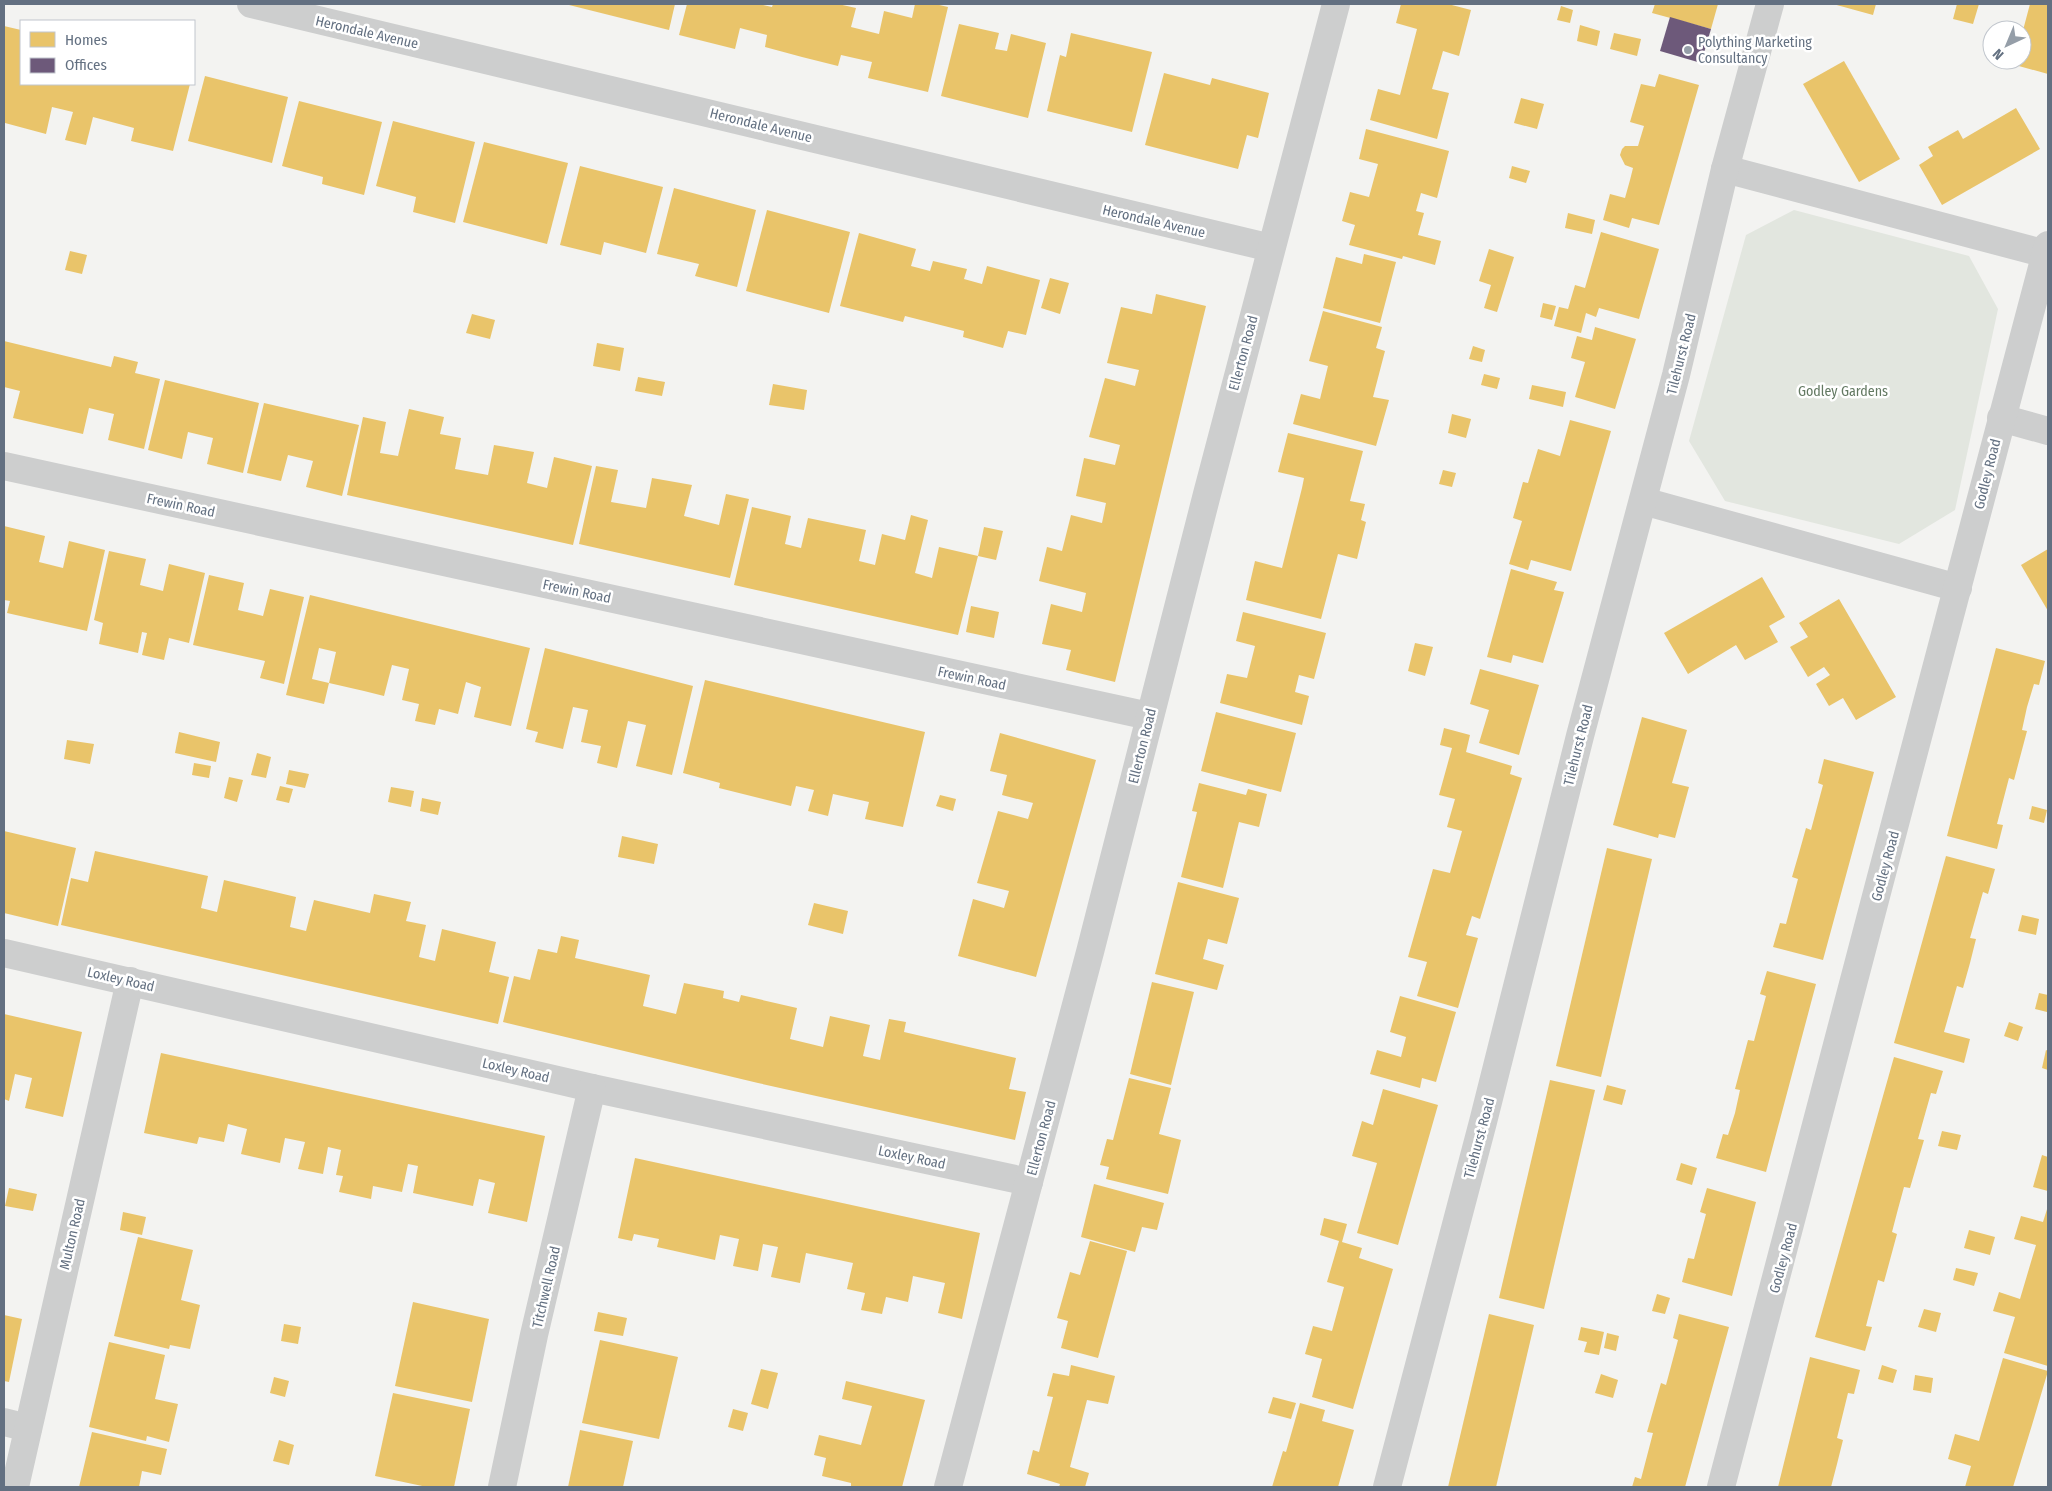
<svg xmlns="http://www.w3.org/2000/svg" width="2052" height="1491" font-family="'Fira Sans Condensed',sans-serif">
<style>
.green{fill:#e2e6df}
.homes{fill:#e9c46a}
.offices{fill:#6d597a}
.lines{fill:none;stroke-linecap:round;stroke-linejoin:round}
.minor{stroke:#cdcece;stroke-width:28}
.poi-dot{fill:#959ea8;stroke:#fff;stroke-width:2}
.labels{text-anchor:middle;stroke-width:5;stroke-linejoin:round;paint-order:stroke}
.street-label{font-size:14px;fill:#637081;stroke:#fff}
.poi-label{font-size:14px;fill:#637081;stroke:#fff;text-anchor:start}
.park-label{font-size:14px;fill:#637962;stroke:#fff}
</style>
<rect width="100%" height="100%" fill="#f3f3f1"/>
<path class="green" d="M1794,210L1969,256L1998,309L1955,510L1899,544L1725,501L1689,441L1746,235Z"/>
<g class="homes">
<path d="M565,4H675L669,30Z"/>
<path d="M687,4H758L772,7L773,4H838L856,8L851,27L879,34L884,11L912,18L915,4H935L948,7L928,92L868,78L872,62L841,55L838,66L802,57L765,47L767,35L740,28L735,49L679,35Z"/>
<path d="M1401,4H1448L1471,10L1459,56L1443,51L1432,89L1449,93L1437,139L1370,120L1378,89L1400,95L1417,29L1396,23Z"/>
<path d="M1655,4H1718L1711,29L1652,13Z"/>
<path d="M1833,4H1876L1873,15Z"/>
<path d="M1957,4H1979L1973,24L1953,19Z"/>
<path d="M2030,4H2048V74L2008,63L2009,60H2022V34Z"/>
<path d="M1561,6L1573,10L1570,23L1557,20Z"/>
<path d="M959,24L999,33L995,49L1007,51L1011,34L1046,43L1028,118L941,96Z"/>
<path d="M1580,25L1600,31L1597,46L1577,41Z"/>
<path d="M4,26L21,30V84H190L173,151L131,141L134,128L93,117L86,145L65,140L73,112L52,107L46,134L5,123L4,127Z"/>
<path d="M1071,33L1152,52L1132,132L1047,111L1060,55L1066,57Z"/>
<path d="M1614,33L1641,39L1637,56L1610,49Z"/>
<path d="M1844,61L1900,159L1859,182L1803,84Z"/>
<path d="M1164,73L1210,85L1212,78L1269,93L1258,138L1247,135L1238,169L1145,145Z"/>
<path d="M1659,74L1699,85L1659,225L1632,218L1629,228L1603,220L1610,194L1625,198L1630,180L1633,168L1625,165L1620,155L1622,149L1625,146H1638L1644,126L1630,122L1641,84L1655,87Z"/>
<path d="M205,76L288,97L272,163L188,141Z"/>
<path d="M1521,98L1544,104L1537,129L1514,123Z"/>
<path d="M299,101L382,122L364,195L322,184L323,177L282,166Z"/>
<path d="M2016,108L2040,149L1942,205L1919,165L1933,156L1928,147L1958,130L1963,139Z"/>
<path d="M393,121L475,142L455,223L413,212L416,197L376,186Z"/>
<path d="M1366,129L1449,151L1437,198L1421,193L1416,211L1424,213L1418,235L1441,241L1435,265L1403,256L1402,259L1349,245L1355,225L1342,221L1350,192L1369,197L1378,164L1359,159Z"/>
<path d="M484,142L568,163L547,244L463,222Z"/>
<path d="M580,166L663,187L646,253L604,242L601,255L560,245Z"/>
<path d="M1512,166L1530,171L1526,183L1509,178Z"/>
<path d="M674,188L756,210L737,287L695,276L699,264L657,254Z"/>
<path d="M767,210L850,232L829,313L746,291Z"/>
<path d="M1568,213L1595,220L1592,234L1565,228Z"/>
<path d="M1601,232L1659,249L1639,319L1599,308L1596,317L1586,313L1581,333L1554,326L1559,307L1568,309L1575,285L1585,288Z"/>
<path d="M859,233L916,249L911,266L930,271L933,261L967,269L964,279L982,284L987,266L1040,280L1026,335L1008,331L1003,348L963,337L964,331L905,316L903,322L840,306Z"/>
<path d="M1489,249L1514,257L1497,312L1484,308L1491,285L1479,281Z"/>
<path d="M70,251L87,255L82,274L65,270Z"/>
<path d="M1364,254L1396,262L1380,323L1323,308L1336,257L1362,264Z"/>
<path d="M1050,278L1069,283L1060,314L1041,308Z"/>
<path d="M1156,294L1206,306L1115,682L1066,670L1071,650L1042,644L1051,604L1082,612L1086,593L1039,581L1047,547L1062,551L1071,515L1102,523L1106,503L1076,496L1084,458L1115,465L1120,445L1089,437L1105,378L1135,386L1139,370L1107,363L1121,307L1152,314Z"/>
<path d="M1543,303L1556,306L1552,320L1540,317Z"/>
<path d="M1323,311L1382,327L1376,348L1385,351L1373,397L1389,400L1376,446L1293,424L1301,394L1320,399L1328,366L1309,361Z"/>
<path d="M472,314L495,320L490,339L466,333Z"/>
<path d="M1595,327L1636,339L1615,409L1575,397L1585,362L1571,358L1577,336L1592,340Z"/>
<path d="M4,341L111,367L114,356L138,362L135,373L160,379L144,449L108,440L114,414L89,408L83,434L13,418L20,391L4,387Z"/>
<path d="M597,343L624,348L620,371L593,366Z"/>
<path d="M1473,346L1485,350L1482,362L1469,359Z"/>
<path d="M1484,374L1500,378L1497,389L1481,385Z"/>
<path d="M638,377L665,382L662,396L635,391Z"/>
<path d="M165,380L259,403L243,473L207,464L213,438L188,432L182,459L148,450Z"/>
<path d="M773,384L807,390L804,410L769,405Z"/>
<path d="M1532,385L1566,392L1563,407L1529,399Z"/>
<path d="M264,403L359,425L342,496L306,487L313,461L288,455L281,481L247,473Z"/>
<path d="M409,409L444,417L440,434L461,438L455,469L488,475L494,445L534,452L527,483L547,488L554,457L592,466L573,545L347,495L363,417L386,422L380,453L398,456Z"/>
<path d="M1452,414L1471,419L1466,438L1448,433Z"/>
<path d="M1570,420L1611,431L1571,571L1531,560L1528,570L1509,564L1522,521L1513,518L1523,482L1528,483L1538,449L1560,456Z"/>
<path d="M1288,433L1363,451L1350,501L1365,504L1361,520L1366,522L1357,559L1338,554L1321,619L1246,600L1255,561L1282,568L1302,488L1304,478L1278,472Z"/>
<path d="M596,466L618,470L611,502L646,508L652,478L692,485L684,516L719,525L726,494L749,499L730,578L579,544Z"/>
<path d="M1443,470L1456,473L1452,487L1439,484Z"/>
<path d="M752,507L791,516L785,544L801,548L808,518L866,530L859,561L875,565L882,534L905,540L911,515L928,520L915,573L932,578L939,547L978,556L958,635L734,585Z"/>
<path d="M4,526L45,536L39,562L63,568L69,541L105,550L87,631L7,613L10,601L4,600Z"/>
<path d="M984,527L1003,531L996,560L978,556Z"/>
<path d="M2048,549V611L2021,565Z"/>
<path d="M109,551L146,559L140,585L163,591L169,564L205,573L189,643L169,638L164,660L142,655L147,633L142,632L138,653L99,644L103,623L94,620Z"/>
<path d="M1511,569L1557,582L1554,590L1564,592L1543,663L1513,655L1511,663L1487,657Z"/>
<path d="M209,575L244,583L238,610L263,616L270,589L304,597L284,684L260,678L265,661L193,645Z"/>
<path d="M1762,577L1785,617L1769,626L1778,642L1745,660L1736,645L1688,674L1664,633Z"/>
<path d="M310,595L530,648L511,726L474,717L481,687L466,682L458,714L439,709L435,725L415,721L419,704L402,700L409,669L392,665L384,696L364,691L329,683L336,652L319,648L312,679L329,683L324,704L286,695Z"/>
<path d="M1839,599L1896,697L1856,720L1843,698L1829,706L1816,684L1830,675L1824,667L1808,677L1790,647L1808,637L1799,623Z"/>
<path d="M971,606L999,612L994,638L966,632Z"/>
<path d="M1243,612L1326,633L1314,679L1299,675L1295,692L1309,696L1302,725L1220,703L1227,674L1247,678L1255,646L1236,641Z"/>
<path d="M1415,643L1433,647L1425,676L1408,671Z"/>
<path d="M545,648L693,686L672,775L636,766L646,725L628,721L617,768L597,763L601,746L581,742L588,710L573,707L563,749L535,742L538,732L526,729Z"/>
<path d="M1996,648L2045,661L2039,685L2034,684L2027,707L2022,730L2027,731L2014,780L2009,778L1997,824L2003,825L1997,849L1947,836Z"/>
<path d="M1480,669L1539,685L1519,755L1479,743L1489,710L1470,704Z"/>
<path d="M705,680L925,732L903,827L865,819L869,802L833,794L828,816L808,811L814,790L796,786L791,806L719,788L720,783L683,773Z"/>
<path d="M1216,712L1296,733L1281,792L1201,771Z"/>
<path d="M1642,717L1687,730L1672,783L1689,787L1675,838L1659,834L1658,838L1613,825Z"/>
<path d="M1444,728L1470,735L1466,752L1512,766L1510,774L1522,778L1480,919L1472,916L1466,935L1478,938L1458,1008L1417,996L1427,962L1408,957L1433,869L1450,873L1462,831L1447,827L1455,799L1439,795L1452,748L1440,745Z"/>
<path d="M179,732L220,742L216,762L175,753Z"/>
<path d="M1000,733L1096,760L1036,977L958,956L973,899L1004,908L1009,891L977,883L998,811L1028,819L1033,803L1002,795L1007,775L990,771Z"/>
<path d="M67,740L94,744L90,764L64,759Z"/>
<path d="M257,753L271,757L266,778L251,775Z"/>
<path d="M1824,759L1874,772L1823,960L1773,947L1780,923L1786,924L1798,879L1792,877L1799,853L1806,828L1811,830L1823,785L1818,783Z"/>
<path d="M194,763L211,766L209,778L192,775Z"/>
<path d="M289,770L309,774L305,788L286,784Z"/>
<path d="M229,777L243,780L237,802L224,798Z"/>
<path d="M1199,783L1246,795L1248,789L1267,794L1259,827L1239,822L1223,888L1181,877L1197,812L1192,811Z"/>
<path d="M280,786L293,789L289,803L276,800Z"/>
<path d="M391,787L414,791L411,807L388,802Z"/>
<path d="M940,795L956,799L953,811L936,806Z"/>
<path d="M422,798L441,802L438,815L420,811Z"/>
<path d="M2032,806L2047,810L2044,823L2029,819Z"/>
<path d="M4,831L76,848L58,926L4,913Z"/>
<path d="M622,836L658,844L654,864L618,857Z"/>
<path d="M1607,848L1652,859L1601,1077L1556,1066Z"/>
<path d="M95,851L208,876L201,908L217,912L224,880L296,897L290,927L306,931L314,900L370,913L374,894L411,902L406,921L426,925L419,957L435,961L442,929L496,942L489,972L509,977L498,1024L61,925L71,878L88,882Z"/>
<path d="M1946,856L1995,869L1988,894L1983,892L1970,938L1976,939L1970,963L1963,988L1957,986L1944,1032L1970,1039L1964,1063L1894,1043Z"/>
<path d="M1178,882L1239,898L1227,944L1208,939L1203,959L1224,965L1217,990L1155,974Z"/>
<path d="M814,903L848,911L843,934L808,925Z"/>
<path d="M2022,915L2039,919L2036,935L2018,931Z"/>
<path d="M561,936L579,940L575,958L650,975L643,1006L676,1014L684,983L724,991L723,998L739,1002L741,995L797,1008L790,1039L823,1047L830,1016L870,1025L863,1056L880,1060L889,1019L906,1022L904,1032L1016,1058L1009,1089L1026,1092L1015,1140L758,1083L503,1022L514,976L530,980L538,949L557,953Z"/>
<path d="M1767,971L1816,984L1766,1172L1716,1158L1723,1134L1728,1135L1735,1113L1740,1090L1735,1089L1748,1040L1754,1041L1766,996L1760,994Z"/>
<path d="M1152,982L1194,992L1171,1085L1130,1074Z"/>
<path d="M2039,993L2048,995L2047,1012L2035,1009Z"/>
<path d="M1400,996L1456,1012L1436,1082L1422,1078L1420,1088L1370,1074L1377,1050L1401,1057L1406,1037L1390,1032Z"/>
<path d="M4,1014L82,1032L63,1117L25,1108L32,1078L15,1074L9,1101L4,1099Z"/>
<path d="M2009,1022L2023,1027L2018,1041L2004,1036Z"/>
<path d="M2046,1050L2048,1051V1070L2042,1068Z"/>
<path d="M161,1053L545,1136L527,1222L488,1213L495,1183L479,1179L473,1206L413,1193L418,1166L408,1164L402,1192L373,1186L371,1199L339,1192L343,1176L336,1175L341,1150L328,1147L323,1174L298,1169L305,1142L285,1138L280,1163L241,1154L247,1129L228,1124L224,1142L199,1137L197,1144L144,1133Z"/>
<path d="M1894,1057L1943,1071L1936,1094L1931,1093L1918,1139L1924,1140L1910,1188L1904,1187L1898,1209L1892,1232L1897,1234L1884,1282L1878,1280L1866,1326L1872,1327L1865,1351L1815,1337Z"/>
<path d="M1129,1078L1171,1088L1159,1134L1181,1140L1168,1194L1106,1179L1109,1167L1100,1165L1107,1139L1113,1140Z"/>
<path d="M1550,1080L1595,1090L1544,1309L1499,1298Z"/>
<path d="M1607,1085L1626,1090L1622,1105L1603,1100Z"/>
<path d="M1383,1089L1438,1105L1398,1245L1357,1233L1377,1163L1352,1156L1362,1121L1373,1125Z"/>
<path d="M1942,1131L1961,1135L1957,1150L1938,1146Z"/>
<path d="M2042,1155L2048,1157V1191L2033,1187Z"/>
<path d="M635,1158L980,1233L962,1319L938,1313L945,1283L913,1276L908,1302L886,1297L882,1314L861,1310L865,1293L847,1289L853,1263L806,1253L800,1283L771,1277L778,1247L763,1244L758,1271L733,1266L739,1239L720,1235L715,1260L657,1247L659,1239L634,1234L632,1241L618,1238Z"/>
<path d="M1681,1163L1697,1168L1692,1185L1676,1180Z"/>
<path d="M1094,1184L1164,1203L1157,1230L1142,1227L1135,1252L1081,1237Z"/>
<path d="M9,1188L37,1194L33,1211L5,1206Z"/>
<path d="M1707,1188L1756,1202L1732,1296L1682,1282L1688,1258L1694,1259L1706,1214L1700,1212Z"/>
<path d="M2048,1206V1366L2004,1353L2015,1317L1993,1311L1999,1292L2020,1299L2036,1245L2014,1239L2021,1216L2043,1222Z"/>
<path d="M123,1212L146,1217L142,1235L120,1230Z"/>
<path d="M1324,1218L1347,1224L1342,1242L1362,1248L1359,1258L1393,1269L1353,1409L1312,1397L1322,1359L1305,1354L1313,1326L1332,1331L1344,1287L1327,1282L1339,1241L1320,1235Z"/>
<path d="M1969,1230L1995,1237L1990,1255L1964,1248Z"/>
<path d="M138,1237L193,1250L181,1300L200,1305L190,1349L170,1345L169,1349L114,1336Z"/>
<path d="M1090,1241L1127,1251L1098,1358L1061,1348L1068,1321L1057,1318L1070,1272L1080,1275Z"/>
<path d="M1956,1268L1978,1273L1974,1286L1953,1280Z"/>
<path d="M1657,1294L1670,1298L1665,1314L1652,1311Z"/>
<path d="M413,1302L489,1319L472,1402L395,1386Z"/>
<path d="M1924,1309L1941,1313L1936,1332L1918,1327Z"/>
<path d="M598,1312L627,1318L623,1336L594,1331Z"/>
<path d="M1489,1314L1534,1325L1496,1487H1448Z"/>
<path d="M1679,1314L1729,1327L1685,1487H1632L1635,1477L1641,1479L1653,1433L1647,1432L1661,1383L1666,1385L1678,1340L1673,1338Z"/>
<path d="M4,1315L22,1319L9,1382L4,1381Z"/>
<path d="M284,1324L301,1327L298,1344L281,1341Z"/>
<path d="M1581,1327L1604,1332L1599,1355L1584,1352L1587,1342L1578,1340Z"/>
<path d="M1607,1333L1619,1336L1616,1351L1604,1348Z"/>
<path d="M600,1340L678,1357L659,1439L582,1423Z"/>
<path d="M109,1342L165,1355L155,1399L178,1404L169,1442L147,1436L146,1441L89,1427Z"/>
<path d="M1810,1357L1860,1370L1854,1394L1848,1393L1837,1438L1843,1440L1837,1464L1831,1487H1778Z"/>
<path d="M2003,1358L2048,1371L2032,1425L2013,1487H1965L1971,1466L1948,1459L1955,1434L1979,1441Z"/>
<path d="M1071,1365L1115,1376L1108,1404L1087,1400L1070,1467L1089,1473L1085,1487H1059L1060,1484L1027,1474L1033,1450L1039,1452L1053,1397L1047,1396L1053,1373L1069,1376Z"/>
<path d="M1882,1365L1897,1370L1893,1383L1878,1379Z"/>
<path d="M761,1369L778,1373L768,1409L751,1404Z"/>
<path d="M1601,1374L1618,1380L1613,1398L1595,1393Z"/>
<path d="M1915,1375L1933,1378L1931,1393L1913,1390Z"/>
<path d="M274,1377L289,1381L285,1397L270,1393Z"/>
<path d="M846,1381L925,1400L902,1487H851V1483L822,1476L826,1458L814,1455L819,1435L861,1445L872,1406L842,1399Z"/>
<path d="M393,1393L470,1409L454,1487H427L375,1476Z"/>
<path d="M1273,1397L1296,1403L1291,1419L1268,1413Z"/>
<path d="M1300,1403L1325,1410L1322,1421L1354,1430L1338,1487H1272L1283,1451L1286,1452Z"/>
<path d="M733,1409L748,1413L743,1431L728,1427Z"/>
<path d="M580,1430L633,1441L623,1487H568Z"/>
<path d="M92,1432L167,1449L161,1475L142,1471L139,1487H79Z"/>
<path d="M279,1440L294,1445L289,1465L273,1461Z"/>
</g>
<path class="offices" d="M1670,17L1711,29L1701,63L1660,51Z"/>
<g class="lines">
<g class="minor">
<path d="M251,4L1271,248"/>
<path d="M1725,169L2046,254"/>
<path d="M2001,418L2048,431"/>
<path d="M4,466L1149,716"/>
<path d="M1643,501L1958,588"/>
<path d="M4,953L592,1088L1029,1182"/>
<path d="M4,1422L28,1428"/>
<path d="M15,1487L130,981"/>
<path d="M502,1487L534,1335L592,1088"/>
<path d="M948,1487L1090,952L1207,494L1336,4"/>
<path d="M1387,1487L1483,1122L1580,736L1676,375L1725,169L1770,4"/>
<path d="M1721,1487C1832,1074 1936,658 2048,245"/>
</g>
</g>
<circle class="poi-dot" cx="1688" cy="50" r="5"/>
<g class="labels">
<g class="street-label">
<text transform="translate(367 32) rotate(13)" y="5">Herondale Avenue</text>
<text transform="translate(761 125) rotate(14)" y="5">Herondale Avenue</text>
<text transform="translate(1154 221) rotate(13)" y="5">Herondale Avenue</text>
<text transform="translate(1243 353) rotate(-75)" y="5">Ellerton Road</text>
<text transform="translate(1681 354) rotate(-76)" y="5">Tilehurst Road</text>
<text transform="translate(1987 474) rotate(-76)" y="5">Godley Road</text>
<text transform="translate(181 505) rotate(12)" y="5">Frewin Road</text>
<text transform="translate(577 591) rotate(12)" y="5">Frewin Road</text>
<text transform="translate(972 678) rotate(12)" y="5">Frewin Road</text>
<text transform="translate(1578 745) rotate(-76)" y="5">Tilehurst Road</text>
<text transform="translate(1142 746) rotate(-76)" y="5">Ellerton Road</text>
<text transform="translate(1885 866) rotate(-75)" y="5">Godley Road</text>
<text transform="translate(121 979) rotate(13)" y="5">Loxley Road</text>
<text transform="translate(516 1070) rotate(13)" y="5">Loxley Road</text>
<text transform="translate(1041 1138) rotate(-75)" y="5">Ellerton Road</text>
<text transform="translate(1479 1138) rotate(-75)" y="5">Tilehurst Road</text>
<text transform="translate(912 1157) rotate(12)" y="5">Loxley Road</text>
<text transform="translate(72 1234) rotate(-77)" y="5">Multon Road</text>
<text transform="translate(1783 1258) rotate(-75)" y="5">Godley Road</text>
<text transform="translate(546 1287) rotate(-77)" y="5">Titchwell Road</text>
</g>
<g class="poi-label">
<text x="1698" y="47">Polything Marketing<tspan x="1698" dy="16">Consultancy</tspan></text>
</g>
<g class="park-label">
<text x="1843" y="396">Godley Gardens</text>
</g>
</g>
<rect width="2052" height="1491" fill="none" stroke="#637081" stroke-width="10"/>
<rect x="20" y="20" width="175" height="65" fill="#ffffff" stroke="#c1c6cd"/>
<rect x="30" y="32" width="25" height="15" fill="#e9c46a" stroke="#c1c6cd"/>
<text x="65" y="45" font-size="15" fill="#637081">Homes</text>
<rect x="30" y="58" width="25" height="15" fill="#6d597a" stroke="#c1c6cd"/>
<text x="65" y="70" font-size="15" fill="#637081">Offices</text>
<g transform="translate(2007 45) rotate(224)"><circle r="24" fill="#ffffff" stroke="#c1c6cd"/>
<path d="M0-4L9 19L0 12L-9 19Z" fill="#959ea8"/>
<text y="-8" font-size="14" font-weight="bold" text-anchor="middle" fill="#637081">N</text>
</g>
</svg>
